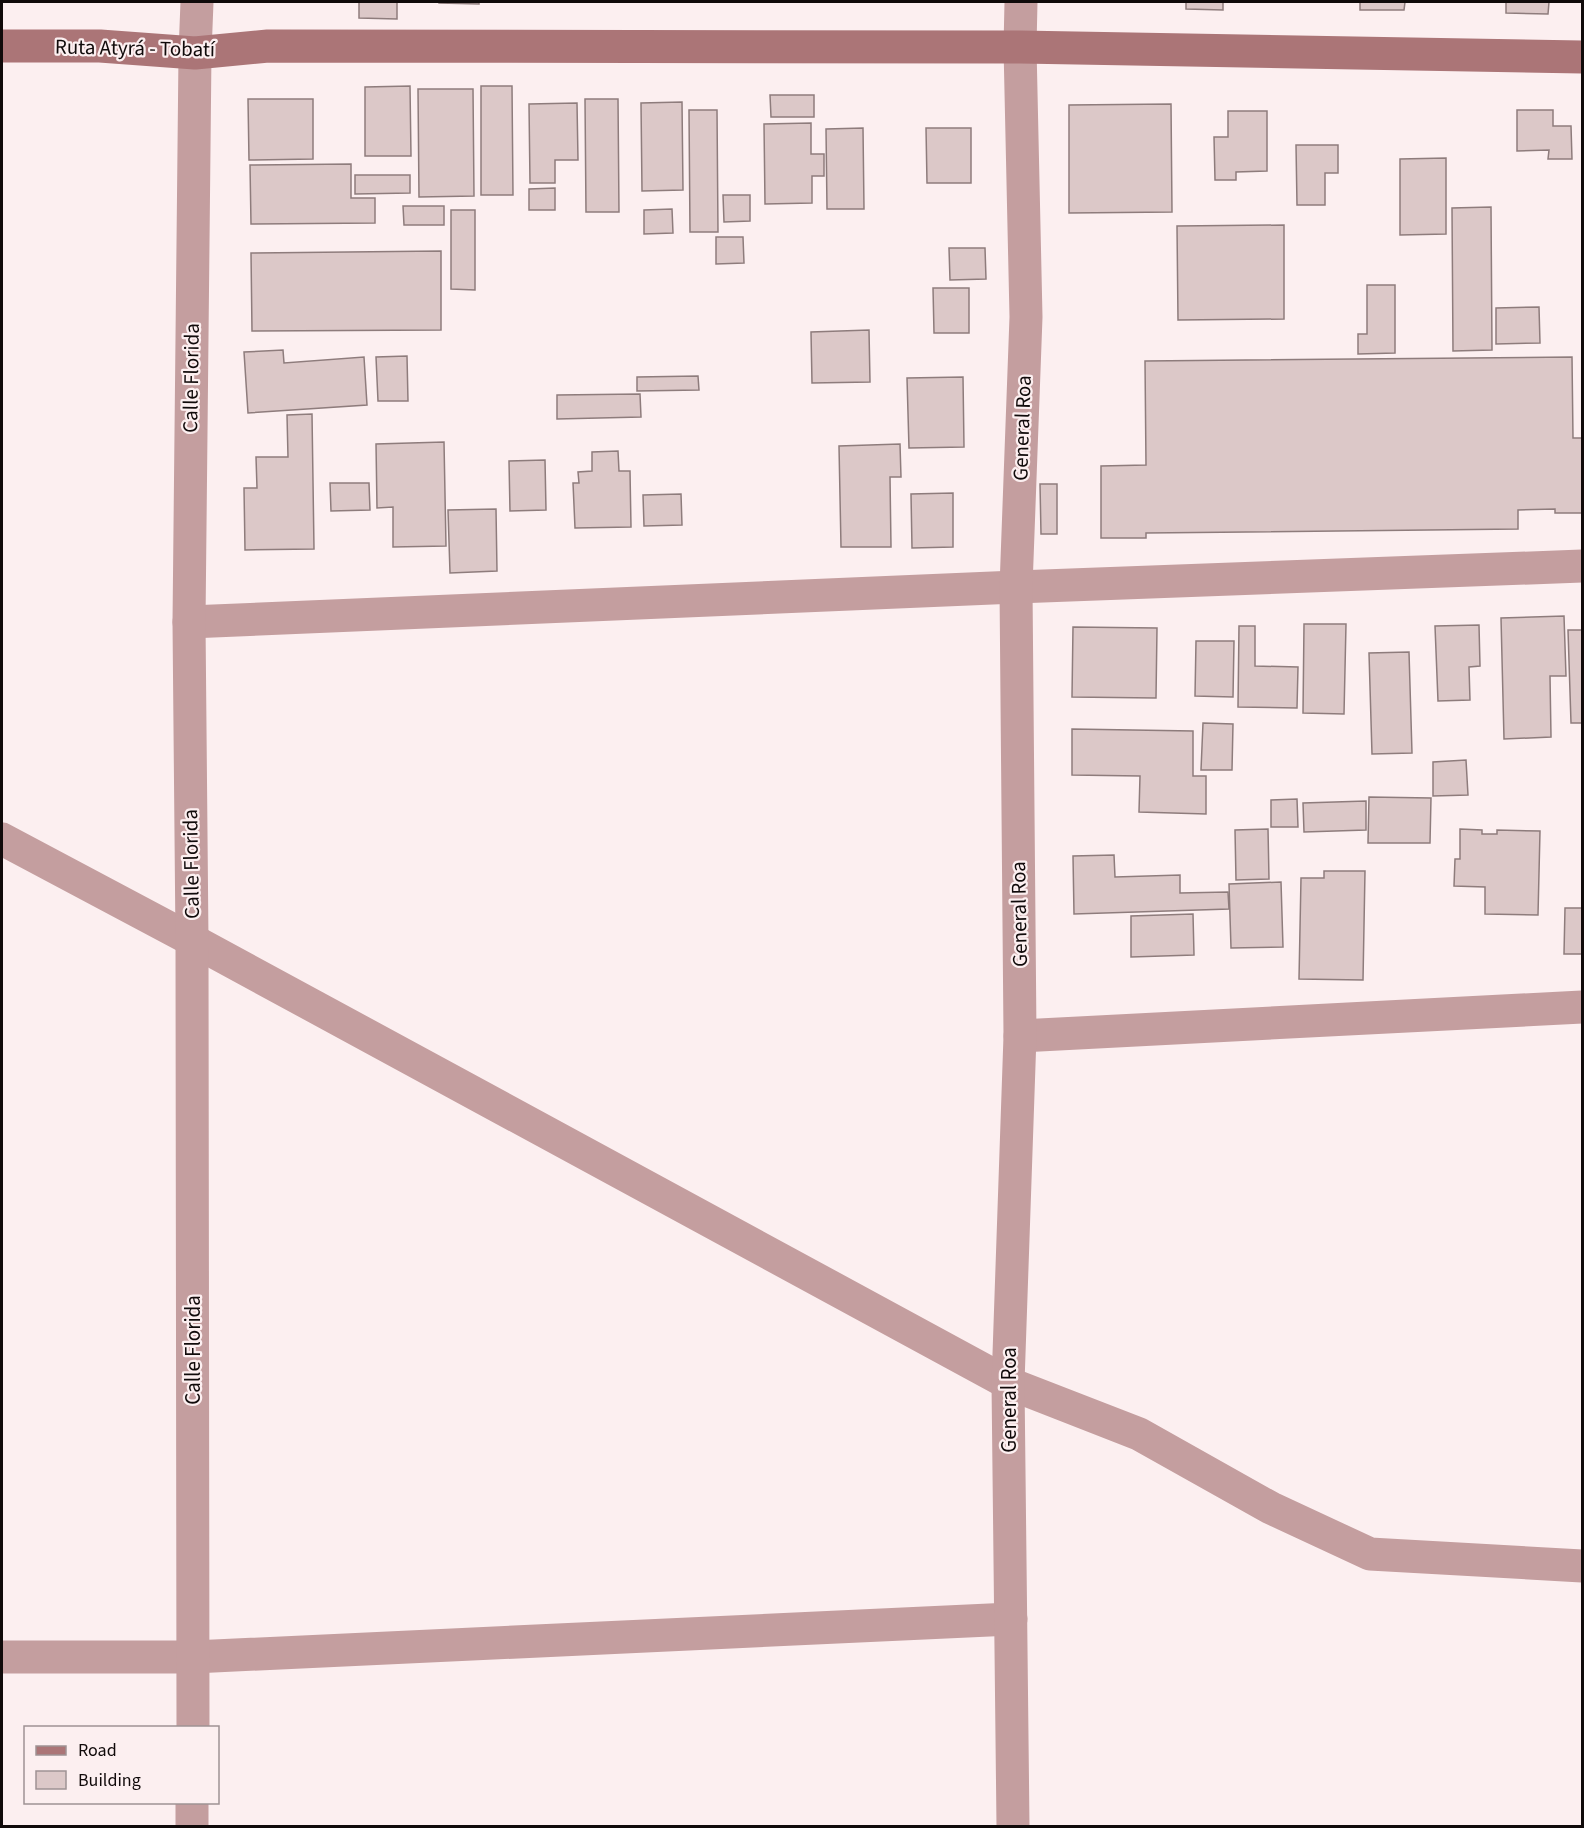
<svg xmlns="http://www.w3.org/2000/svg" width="1584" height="1828" font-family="'Source Sans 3',sans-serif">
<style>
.building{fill:#dcc8c8;stroke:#8e7c7c;stroke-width:1.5}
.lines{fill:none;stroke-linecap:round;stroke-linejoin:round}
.street{stroke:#c49e9f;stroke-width:33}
.secondary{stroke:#ab7577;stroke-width:33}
.labels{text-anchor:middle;stroke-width:4.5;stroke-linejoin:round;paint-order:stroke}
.street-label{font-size:21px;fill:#100a0a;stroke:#fceff0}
</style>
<rect width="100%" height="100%" fill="#fceff0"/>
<g class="building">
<path d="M359,2H397V19L359,18Z"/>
<path d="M439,2H479V4L439,3Z"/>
<path d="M1186,2H1223V10L1186,9Z"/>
<path d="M1360,2H1405L1404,10H1360Z"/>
<path d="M1506,2H1549L1548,14L1506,13Z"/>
<path d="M410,86L411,156H365V87Z"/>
<path d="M481,86H512L513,195H481Z"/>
<path d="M418,89H473L474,196L419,197Z"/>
<path d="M770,95H814V117H771Z"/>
<path d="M248,99H313V159L249,160Z"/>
<path d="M585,99H618L619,212H586Z"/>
<path d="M682,102L683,190L642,191L641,103Z"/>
<path d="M577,103L578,160H555V183H530L529,104Z"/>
<path d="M1171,104L1172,212L1069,213V105Z"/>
<path d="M689,110H717L718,232H690Z"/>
<path d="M1517,110H1553V126H1571L1572,159H1548L1549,150L1517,151Z"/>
<path d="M1228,111H1267V171L1236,172V180H1215L1214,137H1228Z"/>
<path d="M811,123V154H824V176H812V203L765,204L764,124Z"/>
<path d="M863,128L864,209H827L826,129Z"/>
<path d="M926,128H971V183H927Z"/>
<path d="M1296,145H1338V173H1325V205H1297Z"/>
<path d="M1446,158V234L1400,235V159Z"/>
<path d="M351,164V198H375V223L251,224L250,165Z"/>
<path d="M355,175H410V193L355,194Z"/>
<path d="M555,188V210H529V189Z"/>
<path d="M723,195H750V221L724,222Z"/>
<path d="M403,206H444V225H404Z"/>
<path d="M1491,207L1492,350L1453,351L1452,208Z"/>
<path d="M672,209L673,233L644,234V210Z"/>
<path d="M451,210H475V290L451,289Z"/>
<path d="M1284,225V319L1178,320L1177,226Z"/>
<path d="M716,237H743L744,263L716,264Z"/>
<path d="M949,248H985L986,279L950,280Z"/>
<path d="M441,251V330L252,331L251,253Z"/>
<path d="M1367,285H1395V353L1358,354V334H1367Z"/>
<path d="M933,288H969V333H934Z"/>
<path d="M1539,307L1540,343L1496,344V308Z"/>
<path d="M869,330L870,382L812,383L811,332Z"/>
<path d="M283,350L284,363L364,357L367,405L248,413L244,352Z"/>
<path d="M407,356L408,401H378L376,357Z"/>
<path d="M1572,357L1573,438H1582V513H1555V509L1518,510V529L1146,533V538H1101V466L1146,465L1145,361Z"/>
<path d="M698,376L699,390L637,391V377Z"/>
<path d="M963,377L964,447L909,448L907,378Z"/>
<path d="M640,394L641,417L557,419V395Z"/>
<path d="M312,414L314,549L245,550L244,488H257L256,457H288L287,415Z"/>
<path d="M444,442L446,546L393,547V507L377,508L376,444Z"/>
<path d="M900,444L901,477H890L891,547H841L839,446Z"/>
<path d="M618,451L619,471H630L631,527L575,528L573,483H579L578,472L592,471V452Z"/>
<path d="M545,460L546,510L510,511L509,461Z"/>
<path d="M330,483H369L370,510L331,511Z"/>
<path d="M1040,484H1057V534H1041Z"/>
<path d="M953,493V547L912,548L911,494Z"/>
<path d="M681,494L682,525L644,526L643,495Z"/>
<path d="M496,509L497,571L450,573L448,510Z"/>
<path d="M1564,616L1566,676H1550L1551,737L1504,739L1501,618Z"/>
<path d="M1304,624H1346L1344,714L1303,713Z"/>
<path d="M1479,625L1480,666L1469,667L1470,700L1438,701L1435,626Z"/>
<path d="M1239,626H1255V666L1298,667L1297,708L1238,707Z"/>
<path d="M1073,627L1157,628L1156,698L1072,697Z"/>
<path d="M1568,630H1582V723H1571Z"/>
<path d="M1196,641H1234L1233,697L1195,696Z"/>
<path d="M1409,652L1412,753L1372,754L1369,653Z"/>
<path d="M1203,723L1233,724L1232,770H1201Z"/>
<path d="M1072,729L1193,731V776H1206V814L1139,812L1140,776L1072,775Z"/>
<path d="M1466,760L1468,795L1433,796V762Z"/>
<path d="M1369,797L1431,798L1430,843H1368Z"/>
<path d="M1297,799L1298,827H1271V800Z"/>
<path d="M1366,801V830L1304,832L1303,803Z"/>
<path d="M1268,829L1269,879L1236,880L1235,830Z"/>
<path d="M1460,829L1482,830V834H1497V830L1540,831L1538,915L1485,914V887L1454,886L1455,859H1460Z"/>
<path d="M1114,855L1115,877L1180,875V893L1228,892L1229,909L1074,914L1073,856Z"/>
<path d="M1324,871H1365L1363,980L1299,979L1301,878H1324Z"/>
<path d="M1281,882L1283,947L1231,948L1229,884Z"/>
<path d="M1565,908H1582V954H1564Z"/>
<path d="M1193,914L1194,955L1131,957V916Z"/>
</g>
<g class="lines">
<g class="street">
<path d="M189,622L1016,587L1582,566"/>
<path d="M2,839L192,940L1008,1383L1139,1434L1271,1508L1370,1554L1582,1566"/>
<path d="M1020,1036L1582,1007"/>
<path d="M2,1657H193L1011,1619"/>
<path d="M193,1728L192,940L189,622L195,53L197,2"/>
<path d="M192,1826V1802"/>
<path d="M1013,1826L1008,1383L1020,1036L1016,587L1026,317L1020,47L1021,2"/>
</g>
<path class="secondary" d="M2,46H100L195,53L268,46L1020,47L1582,57"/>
</g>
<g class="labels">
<g class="street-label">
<text transform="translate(135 48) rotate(1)" y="7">Ruta Atyrá - Tobatí</text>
<text transform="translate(191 378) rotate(-89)" y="7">Calle Florida</text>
<text transform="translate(1022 428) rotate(-88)" y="7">General Roa</text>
<text transform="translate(191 864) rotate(-91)" y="7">Calle Florida</text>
<text transform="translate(1019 914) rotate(-91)" y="7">General Roa</text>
<text transform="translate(193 1350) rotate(-90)" y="7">Calle Florida</text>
<text transform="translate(1009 1400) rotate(-90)" y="7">General Roa</text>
</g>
</g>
<rect width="1584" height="1828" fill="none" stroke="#100a0a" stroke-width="6"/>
<rect x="24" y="1726" width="195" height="78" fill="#fceff0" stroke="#9e9394" stroke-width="1.5"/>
<rect x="36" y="1746" width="30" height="9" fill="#ab7577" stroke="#9e9394" stroke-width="1.5"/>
<text x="78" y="1756" font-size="18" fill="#100a0a">Road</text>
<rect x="36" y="1771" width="30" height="18" fill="#dcc8c8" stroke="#9e9394" stroke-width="1.5"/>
<text x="78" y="1786" font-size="18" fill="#100a0a">Building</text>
</svg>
